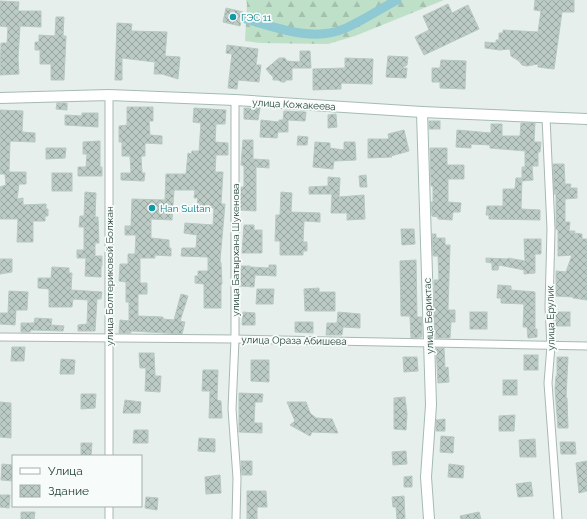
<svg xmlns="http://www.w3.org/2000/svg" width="587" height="519" font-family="Raleway,sans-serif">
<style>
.forest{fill:url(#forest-firs)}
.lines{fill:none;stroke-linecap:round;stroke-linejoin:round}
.canal{stroke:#8ec9d4;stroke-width:9}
.building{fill:url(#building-cross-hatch);stroke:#b8c9c2}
.street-casing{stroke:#a8b8b2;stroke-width:9}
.secondary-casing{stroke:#a4bbb3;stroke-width:12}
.street{stroke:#fff;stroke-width:7}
.secondary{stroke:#fff;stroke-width:10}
.culture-dot{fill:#0f9aa8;stroke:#f7fbf9;stroke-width:1.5}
.labels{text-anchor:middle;stroke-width:3.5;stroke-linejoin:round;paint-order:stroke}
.culture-label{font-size:10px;fill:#0d838f;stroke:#f7fbf9;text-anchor:start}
.street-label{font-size:10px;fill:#24423a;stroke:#f7fbf9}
</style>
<defs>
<pattern id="forest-firs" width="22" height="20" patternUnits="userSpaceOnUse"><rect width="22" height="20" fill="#bfe0c8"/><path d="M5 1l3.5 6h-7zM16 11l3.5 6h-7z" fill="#a4c1ad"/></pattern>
<pattern id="building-cross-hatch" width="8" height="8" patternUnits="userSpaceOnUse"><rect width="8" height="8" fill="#bbcac4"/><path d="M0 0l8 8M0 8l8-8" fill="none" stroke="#98a6a0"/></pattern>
</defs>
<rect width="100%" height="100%" fill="#e6efeb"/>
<path class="forest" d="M246,0H444L355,36L328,44L260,43L245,41L247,4Z"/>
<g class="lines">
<path class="canal" d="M242,18C275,27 313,43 346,28C364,20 380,9 397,0"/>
</g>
<g class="building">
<path d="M535,0H574V12H562L554,69L538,67V64L527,66L522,65L519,61L511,56L510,49L500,50L485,48V42L496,43V40H499V33H503V30L538,32L541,11L534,10Z"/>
<path d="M0,1L19,2L18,11H41V27L20,26L18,58L19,74L0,75L1,43H7L8,27L0,26Z"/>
<path d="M448,4L452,13L468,5L479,29L424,55L415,37L429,30L423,16Z"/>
<path d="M226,8L243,12L240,26L223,22Z"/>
<path d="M56,17H64L63,36H66L64,80H51V64H40V50H35V42H39V35L55,36Z"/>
<path d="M117,23L132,24L131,31L167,32L165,56L180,57L178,79L162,74H154L155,62L122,58V80H115Z"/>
<path d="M227,45L258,49L256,65H261L259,82L238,80L237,89L228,88L232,54L226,53Z"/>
<path d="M300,51H310L311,68H292V80H286L285,82H282L278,80H273V76L271,75L266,69L279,58H285L287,61L300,62Z"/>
<path d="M388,56L408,57L407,65L402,68H407L406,78L386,77Z"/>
<path d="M345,58L373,59L372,84L341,83V89L313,90V69L345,68Z"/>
<path d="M441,60L466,61L465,89L440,88V82H432V68H440Z"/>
<path d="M57,103H67V110L56,109Z"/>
<path d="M127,107H153V121H149L150,135L162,136V144L145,143V156H141L142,173H145L144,181L121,180V173H131L130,156H122V142H119V126L127,125Z"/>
<path d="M194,108L226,110L225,124H216L215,142L228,143V155H216L215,172H223L221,204H225L220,261L221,263L222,284H221V308H204V284L195,283V276H198V271H208V257L181,256L182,248H196L197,235L184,233L185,223L213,225L214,208L197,206L198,198H194L195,190H174L172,220L151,219V238L169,240V248H171V256L155,255V258H140V283H147V294H138V316L163,317V319L174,320L181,294L188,296L180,321L185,322L182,334L131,331V333H119L120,320L129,321V302H126V282L119,281L120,264H128V254H135L136,235H125V226H131L132,199L165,200L166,174H186L188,153L191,154L192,151H199L201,123L193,122Z"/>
<path d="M244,108H260L258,120L244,119Z"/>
<path d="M0,110L23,111L22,132L35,133V142L10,141L9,172H26V184H19L17,199L23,198V205L46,204V209H48V216H45V221H33V242H17L18,219H0V187L6,185L5,174H0Z"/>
<path d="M284,111L306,112L305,121L288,120V132H278L277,138L260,137L261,120L279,122V120H283Z"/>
<path d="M82,113H98V127L65,125V115L82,116Z"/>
<path d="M336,114L337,127L328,128V115Z"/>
<rect x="429" y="121" width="11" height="8"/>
<path d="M521,123H535L534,142H541L540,152H538V166H532L533,180L522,181V167H525V151L490,148V145L471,144V148L456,147L457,130L491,133V124H502V136H520Z"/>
<path d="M404,130L409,151L391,156L392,157L368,158V139H389L388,134Z"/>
<path d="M298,136L308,137L307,145H297Z"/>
<path d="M243,140H253V159L269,160V168L256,167V211L240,210V187H244V166L241,165Z"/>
<path d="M100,141V167H102V176H78V167H86L87,154H83V142Z"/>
<path d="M315,142L330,143V148L344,150V142H355L356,160L334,161L333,169L313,167Z"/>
<path d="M46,148H66L65,158L46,159Z"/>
<path d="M430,148H447V165H464V179H448V202L461,203L460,212H453L452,220L438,219V217L432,216L431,202H433V186H431Z"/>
<path d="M553,164H564L565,184H571L570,188H577V198L565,199V222H570L569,231H575L574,233L582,234V239H587V300L573,298V297L556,296V271L566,272L572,255L558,256V230L556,229V194H554Z"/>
<rect x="52" y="173" width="20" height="18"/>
<path d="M366,175L367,187H360L359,176Z"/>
<path d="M328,177L340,178L339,197L364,195L365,219L347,220V213H331L332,194H309V187L328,186Z"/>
<path d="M516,178H522L521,209L540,210V220L489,219V215H486L487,206H503V189H515Z"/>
<path d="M85,192L96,193L95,217H98L99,243H95V256H102V266H101V277L85,276L86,258H77V250H84V227H79L80,216H84Z"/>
<path d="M281,192L292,193L291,212L320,213V222L304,221L303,242H307V251H303V255H280V241H275L276,215H280Z"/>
<path d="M244,225H254V230H262V253H242Z"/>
<path d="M401,229H414L415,244L402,245Z"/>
<path d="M432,234H436V238H445V245H450L448,310H455V322H451L450,338H436V334H435L434,280H439L438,256H433Z"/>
<path d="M524,239H541V254H535V273L524,274V270L499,265L498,270H492V263L486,262V258L508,259V258L525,261Z"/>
<path d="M0,259H12V272L0,274Z"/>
<path d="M416,260L417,317H422V337L411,338L410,316H401L400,261Z"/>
<path d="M269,265H276V276L255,275L254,287L240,286L241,266H250V267L269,268Z"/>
<path d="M52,267L69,268V273H72L71,290L102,292L101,299H97L95,331H78V325L87,324L88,300L73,299L72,307H49V289L38,288V278H51Z"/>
<path d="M498,285L511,286V290L535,292V329H537V337L528,338L527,327H523L524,304L501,303V298H497Z"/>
<path d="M319,288V292H335V311H305L304,289Z"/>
<path d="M257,289H274L273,304H256Z"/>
<path d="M9,291L28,292L27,310H16L15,325L0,324V313H8Z"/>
<path d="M243,312L255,313V325H242Z"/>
<path d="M338,312L360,314V328L343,327L342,335H326L327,323H337Z"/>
<rect x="470" y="312" width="17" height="17"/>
<rect x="555" y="312" width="15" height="14"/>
<path d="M35,318L52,319L51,325L64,326L63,331L31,330L30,332H21V323H34Z"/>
<path d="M295,322H313V333L295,332Z"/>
<path d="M12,347H25L24,361H11Z"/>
<path d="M436,348H444L445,368L448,367L449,382L438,383Z"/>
<path d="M139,353H154L155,376H161L160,392L145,391L146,368H140Z"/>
<rect x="524" y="355" width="14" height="15"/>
<path d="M403,357H417L418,371L404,372Z"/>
<path d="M557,357H568L566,398H567L568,428H558L555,389L556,376H557Z"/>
<path d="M61,359L75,360L74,374H60Z"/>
<path d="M251,360H269V382L251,381Z"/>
<path d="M203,370H218L217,400L221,401L222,418H209L210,391H202Z"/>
<rect x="503" y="380" width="14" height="15"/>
<path d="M239,393L263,394L262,402H255L254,423H262V433L239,432Z"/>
<path d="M81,394H96L95,408L81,409Z"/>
<path d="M405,397L407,414L406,430L394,429V398Z"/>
<path d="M125,400L141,402L140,413H123Z"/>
<path d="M0,402L11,403V438L0,437Z"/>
<path d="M287,402H306L310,413L316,418L332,419L338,433L312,432L310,436L290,425L295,421Z"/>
<path d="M515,415L514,431H499V416Z"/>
<path d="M445,419V431H436V420Z"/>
<path d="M134,430H148V443H133Z"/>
<path d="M441,436L454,437L453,453L440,452Z"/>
<path d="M199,438L215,439V452L198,451Z"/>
<path d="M535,439L536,457H520L519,440Z"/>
<path d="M560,442H575L576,454H561Z"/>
<path d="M81,443H92L91,456H81Z"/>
<path d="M406,451L407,464L393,465L392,452Z"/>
<path d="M241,461H252V475H242Z"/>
<path d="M587,461V491L579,493L576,463Z"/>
<path d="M2,464L13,465V481L1,480Z"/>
<path d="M449,464L464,466L463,478L448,477Z"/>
<path d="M220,475L221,493L206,494L205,477Z"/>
<path d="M412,476V487H404V477Z"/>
<path d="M531,482L533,496L518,497L516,484Z"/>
<path d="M247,491H266L267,507H257V519H247Z"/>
<path d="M0,495H10L9,508L0,507Z"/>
<path d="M404,496L405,519H397L396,507H393L392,497Z"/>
<path d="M146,497L158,498L157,510L145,508Z"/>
<path d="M21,512H35L34,519H21Z"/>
<path d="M479,512L481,519H461L460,516Z"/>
</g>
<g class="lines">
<g class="street-casing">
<g id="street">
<path d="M235,100V339L232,409L237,478L236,519"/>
<path d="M546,117L551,229L549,307L551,346L548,383L558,519"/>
<path d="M0,337L235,339L587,346"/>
<path d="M109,456V95"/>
<path d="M109,519V506"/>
</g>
</g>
<g class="secondary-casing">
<g id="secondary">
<path d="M0,98L109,95L235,100L422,112L587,119"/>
<path d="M422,112L431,405L426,477L429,519"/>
</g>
</g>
<use href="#street" class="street"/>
<use href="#secondary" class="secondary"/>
</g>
<g class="culture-dot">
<circle cx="233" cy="17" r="4"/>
<circle cx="152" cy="208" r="4"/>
</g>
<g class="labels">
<g class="culture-label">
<text x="241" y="21">ГЭС 11</text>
<text x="160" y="212">Han Sultan</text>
</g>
<g class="street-label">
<text transform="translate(294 104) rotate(3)" y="4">улица Кожакеева</text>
<text transform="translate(235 250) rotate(-90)" y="4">улица Батырхана Шукенова</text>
<text transform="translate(109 276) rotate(-90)" y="4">улица Болтериковой Болжан</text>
<text transform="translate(428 316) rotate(-92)" y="4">улица Бериктас</text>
<text transform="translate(550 318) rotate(-91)" y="4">улица Ерулик</text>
<text transform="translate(294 340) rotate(1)" y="4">улица Ораза Абишева</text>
</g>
</g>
<rect x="12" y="455" width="130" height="52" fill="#f7fbf9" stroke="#a3b1ad"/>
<rect x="20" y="468" width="20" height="6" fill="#ffffff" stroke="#a3b1ad"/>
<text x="48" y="475" font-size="12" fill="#24423a">Улица</text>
<rect x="20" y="485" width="20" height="12" fill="url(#building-cross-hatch)" stroke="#a3b1ad"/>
<text x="48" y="495" font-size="12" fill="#24423a">Здание</text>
</svg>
